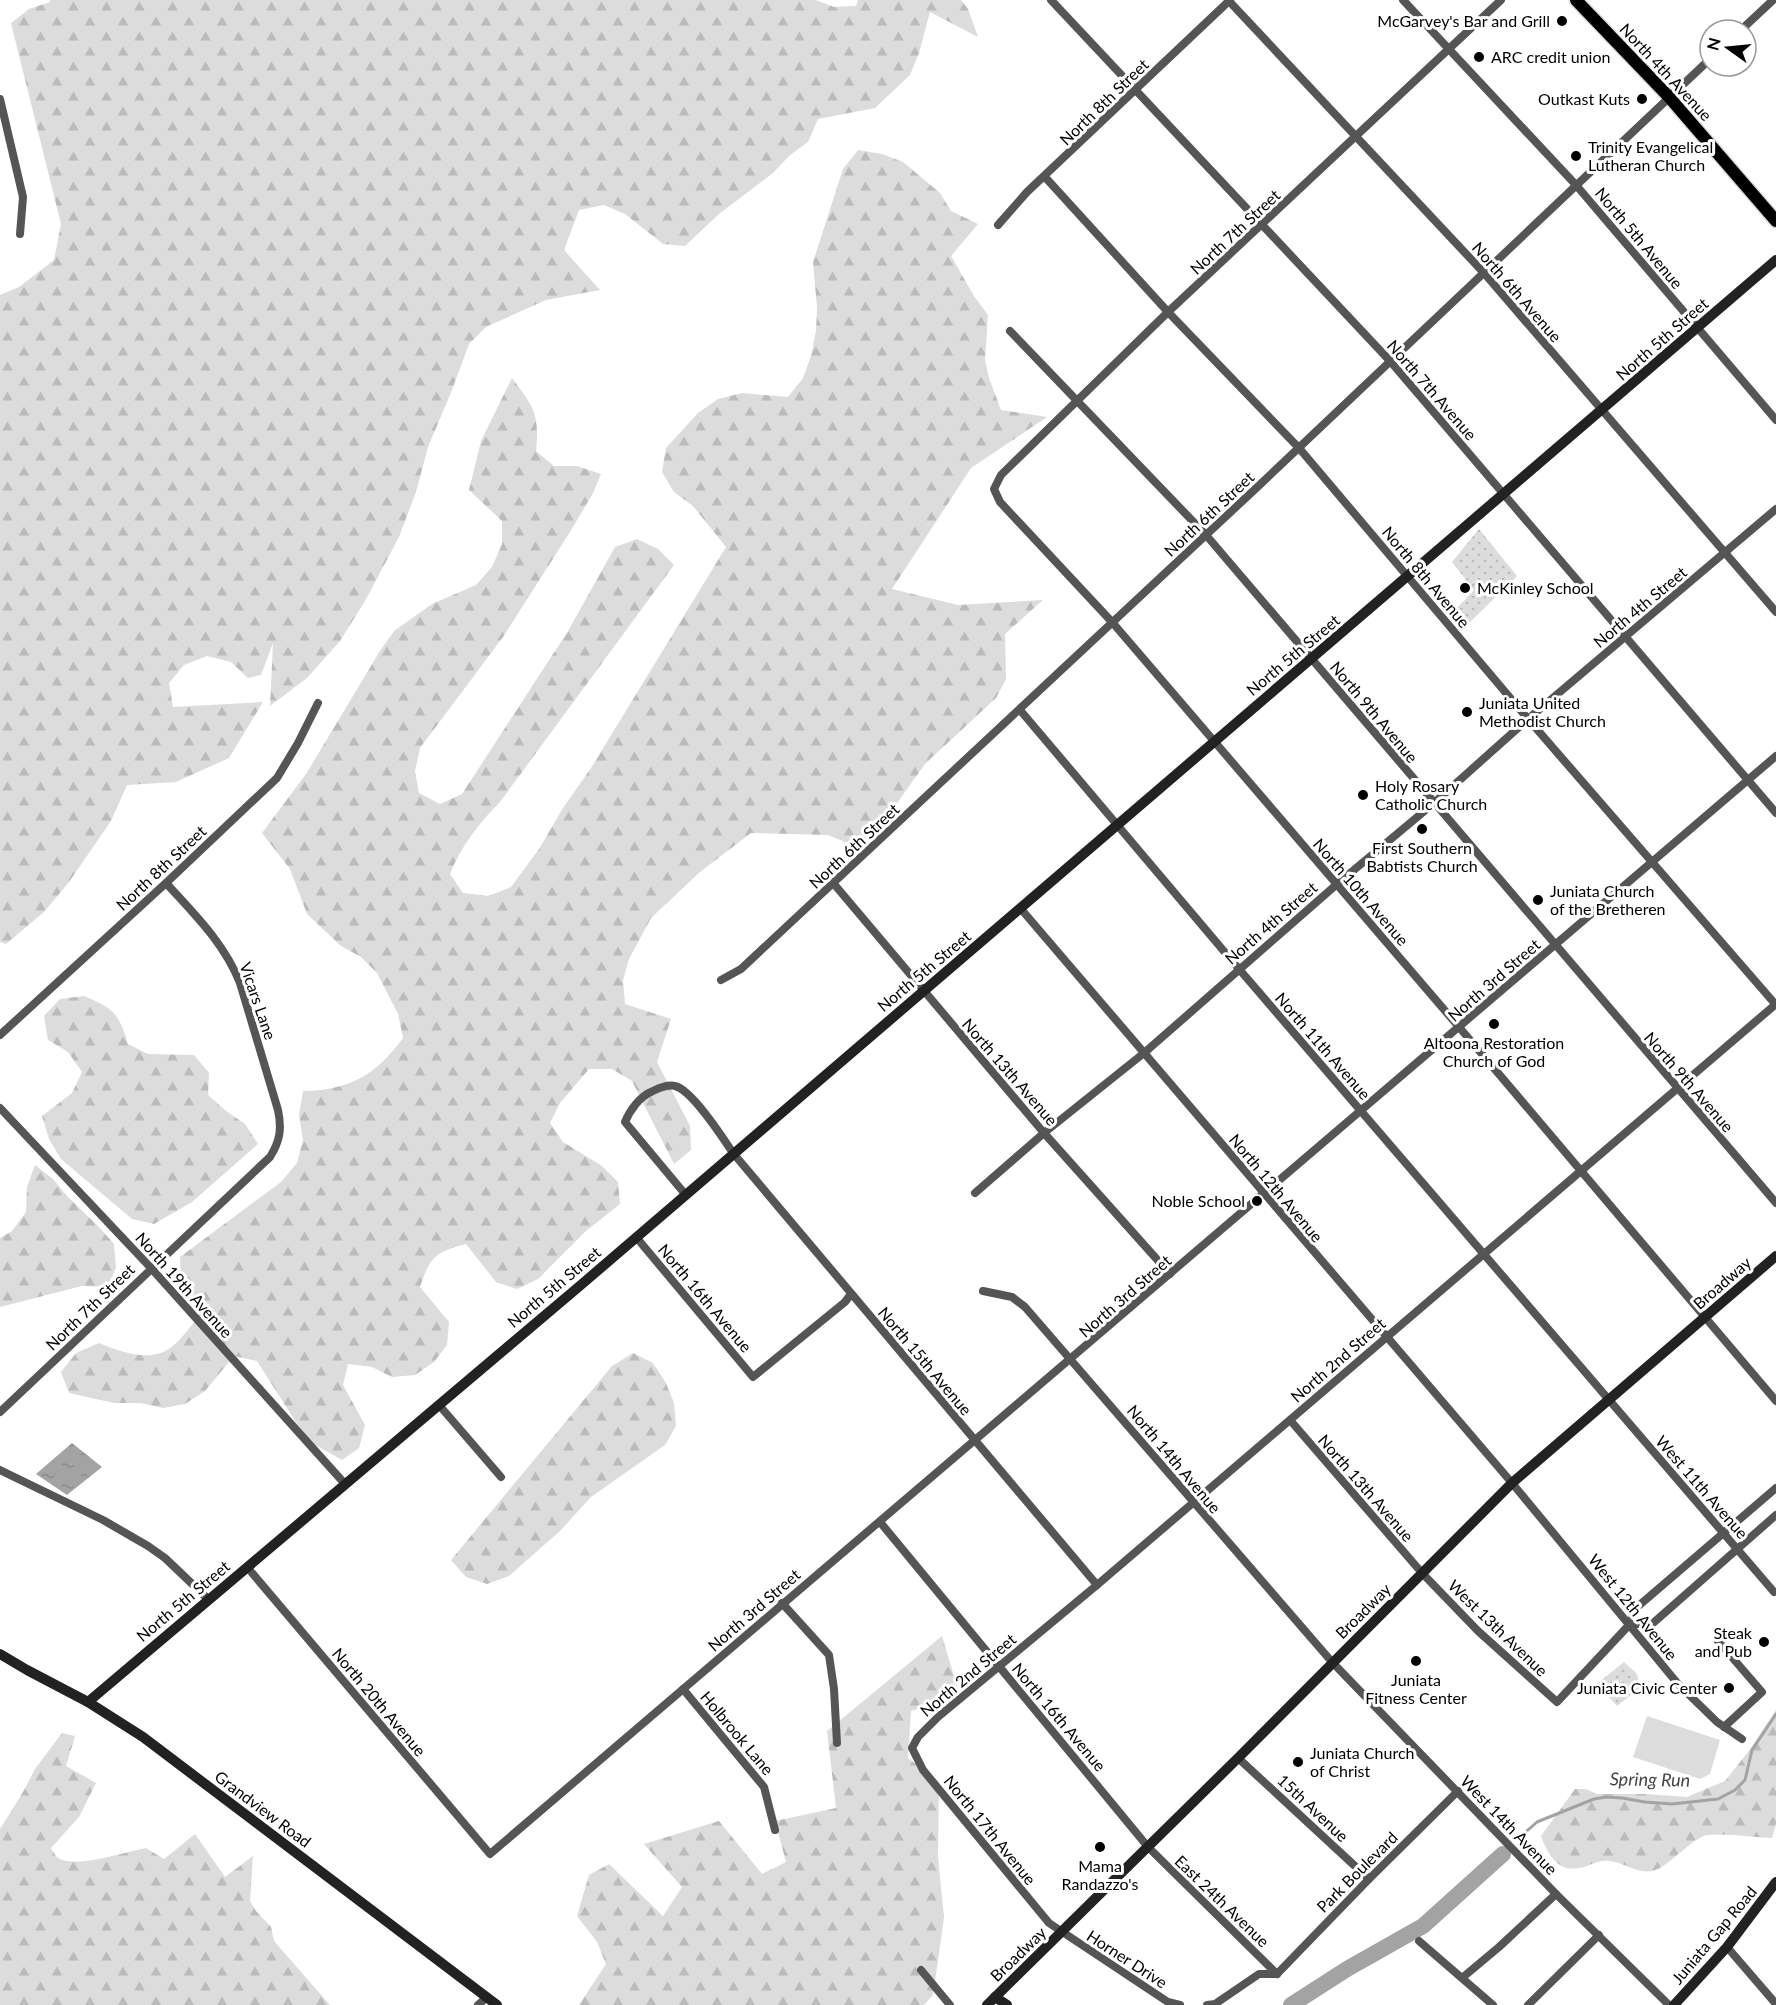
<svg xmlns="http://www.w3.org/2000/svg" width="1776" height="2005" font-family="Lato,sans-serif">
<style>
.forest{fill:url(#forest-firs)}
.park{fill:url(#park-dots)}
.pitch{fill:#dcdcdc}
.water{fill:url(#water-ripples)}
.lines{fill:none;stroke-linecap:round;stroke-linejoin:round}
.stream{stroke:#a3a3a3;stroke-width:3}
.river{stroke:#a3a3a3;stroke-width:16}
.primary-casing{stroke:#dbdbdb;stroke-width:15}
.street{stroke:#555;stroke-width:8}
.secondary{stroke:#222;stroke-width:10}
.primary{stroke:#000;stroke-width:12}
.poi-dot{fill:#000;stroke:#fff;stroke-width:2}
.labels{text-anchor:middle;stroke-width:6;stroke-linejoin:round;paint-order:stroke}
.poi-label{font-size:16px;fill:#000;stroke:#fff;text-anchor:start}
.street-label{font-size:16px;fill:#000;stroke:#fff}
.water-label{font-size:18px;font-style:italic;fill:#444;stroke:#fff}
</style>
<defs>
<pattern id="forest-firs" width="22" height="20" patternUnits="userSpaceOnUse" patternTransform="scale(1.5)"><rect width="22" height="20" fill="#dcdcdc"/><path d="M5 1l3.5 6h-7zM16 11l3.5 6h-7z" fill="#bbb"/></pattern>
<pattern id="park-dots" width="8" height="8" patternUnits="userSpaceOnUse" patternTransform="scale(1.5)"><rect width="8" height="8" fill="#dcdcdc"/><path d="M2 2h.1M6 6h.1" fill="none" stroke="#bbb" stroke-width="1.8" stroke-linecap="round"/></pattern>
<pattern id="water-ripples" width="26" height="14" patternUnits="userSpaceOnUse" patternTransform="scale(1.5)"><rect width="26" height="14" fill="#a3a3a3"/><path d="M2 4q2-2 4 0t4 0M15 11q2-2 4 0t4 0" fill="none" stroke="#8b8b8b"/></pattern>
</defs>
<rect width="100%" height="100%" fill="#fff"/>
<g class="forest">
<path d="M50,0H816L834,7L856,6L858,0H961L968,9L978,37L930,12L919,53L910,75L875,108L818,119L808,142L789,156L773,173L719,214L685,246L663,244L625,214L604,205L579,210L564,250L600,290L546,300L486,327L469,344L452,390L428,447L416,492L399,537L365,601L340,641L307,678L270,706L273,643L261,675L248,678L231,662L207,656L184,665L169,683L173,707L263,702L229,758L176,782L127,785L111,821L69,882L44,912L6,944L0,942V295L19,287L54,260L61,224L11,23L29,9L50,2Z"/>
<path d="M858,150L882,154L903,162L940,193L951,211L978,224L951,256L974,296L988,315L985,360L989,378L1001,410L1047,417L971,468L892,589L958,605L1043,600L1005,634L1006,679L996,698L925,764L872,838L850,844L828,835L751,833L700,872L651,918L629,959L623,980L625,1004L671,1019L657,1062L690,1126L691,1150L674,1164L632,1081L612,1069H589L560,1103L550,1123L563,1142L602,1166L618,1182L620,1204L586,1231L538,1279L517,1289L496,1282L466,1244C435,1252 430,1257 420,1287L449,1322L447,1345L434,1362L415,1375L392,1377L372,1367L348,1364L343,1385L365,1425L359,1448L342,1460L308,1441L257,1361L234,1356L205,1391L185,1404L163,1408L140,1403H114L69,1393L61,1372L76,1353L99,1343C118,1351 148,1362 167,1350C179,1343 190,1327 199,1316L194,1300L181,1281L180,1257L281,1182L297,1163L303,1140L299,1115L303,1091C350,1090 376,1075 403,1038L398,1014L377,973L361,957L341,946L307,914L290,869L262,833L306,774L380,651L394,631L432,604L476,585L492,567L502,544V521L469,490L481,441L512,378C533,406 540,414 536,451L554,466H577L601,474L593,493L570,532L503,637L420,748L415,771L419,793L440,804L462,794L568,631L615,547L637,539L658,549L674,565L500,802C479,823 461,846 450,874L463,893L488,896L511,887L539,849L563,808L591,768L726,547L693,506L674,492L662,472L666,448L698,413L718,399L742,393L788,397L803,378L811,356L816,331L817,308L813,262L843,169Z"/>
<path d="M84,996C114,1008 119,1014 128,1044L148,1054L194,1055L209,1073L208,1095L226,1111L245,1124L258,1144L192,1202L154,1224L132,1219L61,1159L49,1139L42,1116L72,1093L82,1072L68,1052L48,1040L44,1016L60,999Z"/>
<path d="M35,1165L53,1179L67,1196L99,1227L114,1244L116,1268L107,1287L82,1286L0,1307V1238L12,1231L26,1212L27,1187Z"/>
<path d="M633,1353L653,1363L666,1383L674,1403L676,1426L665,1445L591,1497L560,1531L509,1576L487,1584L466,1577L451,1560L612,1366Z"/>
<path d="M942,1636L960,1696L911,1711L908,1758L939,1782L938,1857L944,1918L933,1995L924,2005H579L606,1964L597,1942L577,1916L589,1875L609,1864L663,1916L682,1887L644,1844L719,1821L762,1874L786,1862L775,1821L836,1808L827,1731Z"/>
<path d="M1776,1710V1824L1772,1838C1751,1837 1728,1833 1707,1835C1696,1836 1671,1863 1658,1869C1640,1877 1627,1863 1610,1861C1597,1859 1591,1866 1579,1868C1558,1873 1547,1853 1541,1836L1575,1789H1586L1597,1794H1646L1687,1797L1725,1781L1748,1752Z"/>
<path d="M62,1733L75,1736L66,1766L96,1783L79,1817L51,1848C53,1852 56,1857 60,1859C78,1868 125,1852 146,1848L164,1859L195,1834L225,1877L253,1856L250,1901L256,1911L271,1927L274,1941L330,2005H0V1829L23,1792L35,1769Z"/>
</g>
<g class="park">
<path d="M1479,529L1517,576L1469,623L1457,608L1474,590L1452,562Z"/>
<path d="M1624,1662L1637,1674L1640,1688L1617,1706L1597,1684Z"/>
</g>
<path class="pitch" d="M1647,1716L1720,1740L1710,1774L1700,1779L1633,1757Z"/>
<path class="water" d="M72,1443L102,1467L67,1495L36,1474Z"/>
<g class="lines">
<path class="stream" d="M1520,1837L1537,1822L1594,1799L1606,1797L1622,1798L1645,1802L1672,1804L1718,1799L1735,1790L1745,1780L1752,1750L1776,1714"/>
<path class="river" d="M1291,2005L1347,1969L1423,1926L1503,1854"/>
<g class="primary-casing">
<path id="primary" d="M1576,0L1669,97L1776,221"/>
</g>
<g class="street">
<path d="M1051,0L1390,361L1776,813"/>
<path d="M1228,0L1484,273L1776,612"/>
<path d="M1403,0L1576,185L1776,420"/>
<path d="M1501,0L1168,312L1001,475L994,489L1000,502L1112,622L1459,1027L1776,1401"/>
<path d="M1741,30L1773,0"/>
<path d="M0,99L23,197L20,234"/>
<path d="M1045,177L1168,312L1299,448L1528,719L1776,1005"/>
<path d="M998,225L1027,192L1230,0"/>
<path d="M1010,331L1206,535L1776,1203"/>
<path d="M1020,710L1239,969L1774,1592"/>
<path d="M834,884L1044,1133L1170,1274"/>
<path d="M1021,909L1512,1483L1678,1684L1717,1722L1742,1739"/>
<path d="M721,980L741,969L1251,493L1710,59"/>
<path d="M0,1035L166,883L277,778L298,743L318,703"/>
<path d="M0,1108L151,1268L345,1484"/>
<path d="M975,1193L1044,1133L1144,1053L1336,885L1434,803L1528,719L1776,509"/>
<path d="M685,1194L625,1122C630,1110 640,1096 653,1091C659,1088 668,1084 675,1086C692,1090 723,1138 733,1153L1097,1585"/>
<path d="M636,1237L753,1377L845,1302L851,1294"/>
<path d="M983,1291L1012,1297L1025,1307L1332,1662L1556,1894L1669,2005"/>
<path d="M439,1405L501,1477"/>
<path d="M0,1412L270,1157C280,1141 282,1129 278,1110L240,983C224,943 195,915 166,883"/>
<path d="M1290,1420L1422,1573L1478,1631L1557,1702L1630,1624L1636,1608L1776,1488"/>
<path d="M0,1470L103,1520L148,1546L165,1558L208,1599"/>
<path d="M880,1522L1148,1847L1277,1974"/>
<path d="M247,1567L490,1854L1776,756"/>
<path d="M782,1603L829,1655L834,1689L837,1743"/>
<path d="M1630,1624H1652L1776,1515"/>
<path d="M1718,1641L1762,1692L1724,1727"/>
<path d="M683,1689L764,1787L775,1830"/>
<path d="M1238,1758L1369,1879"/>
<path d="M1419,1941L1493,2005"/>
<path d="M1727,1947L1776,2004"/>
<path d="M921,1970L950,2005"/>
<path d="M1277,1974L1369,1879L1458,1791"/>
<path d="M1462,1978L1499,1947L1556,1894"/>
<path d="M478,2005L486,1998"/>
<path d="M1180,2005L1168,2002L1049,1923L923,1770L912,1748L918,1737L938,1717L1097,1585L1776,1004"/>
<path d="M1207,2005L1215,2004L1259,1974H1277"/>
<path d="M1528,2005L1599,1935"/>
</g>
<g class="secondary">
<path d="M0,1654L27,1670L88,1702L143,1737L497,2005"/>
<path d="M88,1702L582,1284L1776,260"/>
<path d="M995,1997L1007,2005"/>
<path d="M987,2005L1238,1758L1512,1483L1776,1256"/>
<path d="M1674,2005L1727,1947L1776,1882"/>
</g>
<use href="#primary" class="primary"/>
</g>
<g class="poi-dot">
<circle cx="1562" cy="21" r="6"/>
<circle cx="1479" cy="57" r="6"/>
<circle cx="1642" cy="99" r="6"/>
<circle cx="1576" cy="156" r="6"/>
<circle cx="1465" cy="588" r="6"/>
<circle cx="1467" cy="712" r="6"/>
<circle cx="1363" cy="795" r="6"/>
<circle cx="1422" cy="829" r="6"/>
<circle cx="1538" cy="900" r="6"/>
<circle cx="1494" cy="1024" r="6"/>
<circle cx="1257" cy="1201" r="6"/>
<circle cx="1764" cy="1642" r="6"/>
<circle cx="1416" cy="1661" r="6"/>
<circle cx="1729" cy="1688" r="6"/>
<circle cx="1298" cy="1762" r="6"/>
<circle cx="1100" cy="1847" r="6"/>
</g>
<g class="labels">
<g class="poi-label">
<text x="1550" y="27" text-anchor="end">McGarvey's Bar and Grill</text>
<text x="1491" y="63">ARC credit union</text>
<text x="1630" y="105" text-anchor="end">Outkast Kuts</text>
<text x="1588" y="153">Trinity Evangelical<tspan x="1588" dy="18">Lutheran Church</tspan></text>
<text x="1477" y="594">McKinley School</text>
<text x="1479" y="709">Juniata United<tspan x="1479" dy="18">Methodist Church</tspan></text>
<text x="1375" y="792">Holy Rosary<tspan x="1375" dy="18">Catholic Church</tspan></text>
<text x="1422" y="854" text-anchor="middle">First Southern<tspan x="1422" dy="18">Babtists Church</tspan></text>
<text x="1550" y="897">Juniata Church<tspan x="1550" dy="18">of the Bretheren</tspan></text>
<text x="1494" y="1049" text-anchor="middle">Altoona Restoration<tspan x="1494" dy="18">Church of God</tspan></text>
<text x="1245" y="1207" text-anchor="end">Noble School</text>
<text x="1752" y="1639" text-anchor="end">Steak<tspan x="1752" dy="18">and Pub</tspan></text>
<text x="1416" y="1686" text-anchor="middle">Juniata<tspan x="1416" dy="18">Fitness Center</tspan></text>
<text x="1717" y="1694" text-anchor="end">Juniata Civic Center</text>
<text x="1310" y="1759">Juniata Church<tspan x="1310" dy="18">of Christ</tspan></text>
<text x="1100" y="1872" text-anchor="middle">Mama<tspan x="1100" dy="18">Randazzo's</tspan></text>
</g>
<g class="street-label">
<text transform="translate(1666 72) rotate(47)" y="6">North 4th Avenue</text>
<text transform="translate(1104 102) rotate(-44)" y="6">North 8th Street</text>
<text transform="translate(1235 232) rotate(-43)" y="6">North 7th Street</text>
<text transform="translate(1639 238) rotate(50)" y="6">North 5th Avenue</text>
<text transform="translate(1517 292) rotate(49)" y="6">North 6th Avenue</text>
<text transform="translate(1662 339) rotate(-41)" y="6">North 5th Street</text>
<text transform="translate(1432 390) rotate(49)" y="6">North 7th Avenue</text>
<text transform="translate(1209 514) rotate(-43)" y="6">North 6th Street</text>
<text transform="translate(1426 577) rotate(50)" y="6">North 8th Avenue</text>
<text transform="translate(1640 607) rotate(-40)" y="6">North 4th Street</text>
<text transform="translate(1293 655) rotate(-40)" y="6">North 5th Street</text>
<text transform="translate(1374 712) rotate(50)" y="6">North 9th Avenue</text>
<text transform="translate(854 846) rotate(-43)" y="6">North 6th Street</text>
<text transform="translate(161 868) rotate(-43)" y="6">North 8th Street</text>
<text transform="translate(1361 892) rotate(49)" y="6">North 10th Avenue</text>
<text transform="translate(1271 923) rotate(-41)" y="6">North 4th Street</text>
<text transform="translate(924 971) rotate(-40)" y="6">North 5th Street</text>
<text transform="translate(1494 980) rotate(-41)" y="6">North 3rd Street</text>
<text transform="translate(258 1001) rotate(71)" y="6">Vicars Lane</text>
<text transform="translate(1323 1046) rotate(49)" y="6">North 11th Avenue</text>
<text transform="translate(1010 1072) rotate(49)" y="6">North 13th Avenue</text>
<text transform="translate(1689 1082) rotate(49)" y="6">North 9th Avenue</text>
<text transform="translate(1276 1188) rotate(50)" y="6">North 12th Avenue</text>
<text transform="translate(1722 1283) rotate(-41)" y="6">Broadway</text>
<text transform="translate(184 1285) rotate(48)" y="6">North 19th Avenue</text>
<text transform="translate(554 1287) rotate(-40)" y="6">North 5th Street</text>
<text transform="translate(1125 1296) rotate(-41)" y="6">North 3rd Street</text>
<text transform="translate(705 1298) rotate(50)" y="6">North 16th Avenue</text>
<text transform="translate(90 1307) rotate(-44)" y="6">North 7th Street</text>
<text transform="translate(1338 1360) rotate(-41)" y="6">North 2nd Street</text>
<text transform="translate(925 1361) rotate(50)" y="6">North 15th Avenue</text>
<text transform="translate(1174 1459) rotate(50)" y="6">North 14th Avenue</text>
<text transform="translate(1702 1487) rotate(49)" y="6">West 11th Avenue</text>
<text transform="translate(1366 1488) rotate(49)" y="6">North 13th Avenue</text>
<text transform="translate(183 1601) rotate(-40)" y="6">North 5th Street</text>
<text transform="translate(1633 1607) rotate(51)" y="6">West 12th Avenue</text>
<text transform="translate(754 1610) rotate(-41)" y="6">North 3rd Street</text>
<text transform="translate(1363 1611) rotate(-45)" y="6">Broadway</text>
<text transform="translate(1498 1628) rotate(44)" y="6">West 13th Avenue</text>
<text transform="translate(968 1675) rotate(-40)" y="6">North 2nd Street</text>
<text transform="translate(379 1702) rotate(50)" y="6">North 20th Avenue</text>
<text transform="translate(1059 1717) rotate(50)" y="6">North 16th Avenue</text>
<text transform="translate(737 1733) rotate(50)" y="6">Holbrook Lane</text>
<text transform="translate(1313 1808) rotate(43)" y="6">15th Avenue</text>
<text transform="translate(263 1809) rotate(37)" y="6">Grandview Road</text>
<text transform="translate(1509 1825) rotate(46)" y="6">West 14th Avenue</text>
<text transform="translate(990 1830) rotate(51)" y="6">North 17th Avenue</text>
<text transform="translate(1357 1872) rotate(-45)" y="6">Park Boulevard</text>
<text transform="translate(1222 1901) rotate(44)" y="6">East 24th Avenue</text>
<text transform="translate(1714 1935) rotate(-50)" y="6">Juniata Gap Road</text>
<text transform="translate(1018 1954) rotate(-44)" y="6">Broadway</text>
<text transform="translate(1127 1959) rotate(33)" y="6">Horner Drive</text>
</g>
<g class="water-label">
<text transform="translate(1650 1780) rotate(1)" y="6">Spring Run</text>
</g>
</g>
<g transform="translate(1728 48) rotate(285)"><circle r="28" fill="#ffffff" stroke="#999999" stroke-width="1.5"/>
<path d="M0-4.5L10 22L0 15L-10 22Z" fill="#000000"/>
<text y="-9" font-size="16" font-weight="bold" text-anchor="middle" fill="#000000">N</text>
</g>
</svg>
